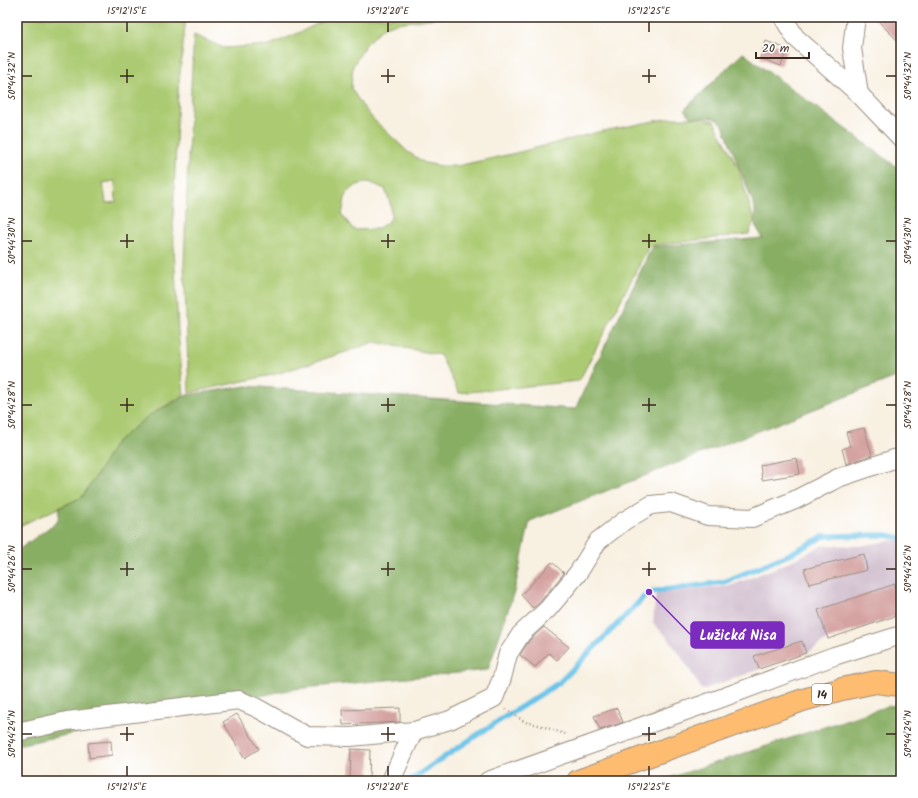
<svg xmlns="http://www.w3.org/2000/svg" width="918" height="798" font-family="Kalam,sans-serif">
<style>
.industrial{fill:#d0bdcd}
.green{fill:#abca71;stroke:#737a48;fill-rule:evenodd}
.forest{fill:#88ae63;stroke:#626c40}
.lines{fill:none;stroke-linecap:round;stroke-linejoin:round}
.stream{stroke:#6ac3e7;stroke-width:5.5}
.building{fill:#d4a2a0}
.minor-casing{stroke:#9a8d80;stroke-width:20}
.major-casing{stroke:#9a8d80;stroke-width:24}
.path{stroke:#9a8d80;stroke-width:2.5;stroke-dasharray:1 3;stroke-linecap:butt}
.minor{stroke:#fff;stroke-width:18}
.major{stroke:#febc70;stroke-width:22}
.ticks{fill:none;stroke:#3b2a1e;stroke-width:1.5}
.labels{text-anchor:middle;stroke-width:3;stroke-linejoin:round;paint-order:stroke}
.shield{fill:#fff;stroke:#766a62;stroke-width:1}
.shield-label{font-size:12px;font-weight:bold;fill:#3b2a1e}
.leader{fill:none;stroke:#7b2cbf;stroke-width:1.5}
.callout-dot{fill:#7b2cbf;stroke:#fff;stroke-width:1.5}
.callout{fill:#7b2cbf;stroke:#7b2cbf;stroke-width:1.5}
.callout-label{font-size:14px;text-anchor:middle;font-weight:bold;fill:#fff}
.neatline{fill:none;stroke:#3b2a1e;stroke-width:1.5}
.ticks-label{font-size:10px;text-anchor:middle;fill:#3b2a1e}
</style>
<rect width="100%" height="100%" fill="#fff"/>
<filter id="ink" filterUnits="userSpaceOnUse"><feTurbulence type="fractalNoise" baseFrequency=".025" numOctaves="2"/><feDisplacementMap in="SourceGraphic" scale="8" xChannelSelector="R" yChannelSelector="G"/><feConvolveMatrix kernelMatrix="1 2 1 2 8 2 1 2 1" color-interpolation-filters="sRGB"/></filter>
<filter id="wash" filterUnits="userSpaceOnUse"><feTurbulence type="fractalNoise" baseFrequency=".012" numOctaves="4" result="noise"/><feDisplacementMap in="SourceGraphic" scale="16" xChannelSelector="R" yChannelSelector="G"/><feGaussianBlur stdDeviation="0.9" result="paint"/><feColorMatrix in="noise" values="0 0 0 0 0 0 0 0 0 0 0 0 0 0 0 0 0 1.4 0 .05"/><feComposite in="paint" operator="in"/></filter>
<g filter="url(#wash)">
<rect width="100%" height="100%" fill="#f8f0e1"/>
<path class="industrial" d="M894,540H901V615L828,639L810,651L702,690L681,656L667,637L653,623L656,592L730,586L783,565L823,545L860,546Z"/>
<g class="green">
<path d="M17,17H186L178,91L173,224L178,332L184,395L148,416L98,473L82,497L17,527ZM115,181L116,202L106,203L103,183Z"/>
<path d="M324,17H445L397,23L384,27L366,44L353,66L351,88L361,104L373,119L408,152L425,163L441,166H457L516,153L598,132L670,118H699L714,121L738,167L754,220L749,234L649,246L579,381L459,393L440,355L374,342L343,353L276,374L189,393L184,263L191,86L194,35L224,48L269,45L294,35L321,22ZM369,182L385,189L391,206V219L378,229L354,230L342,215L346,193L357,185Z"/>
</g>
<g class="forest">
<path d="M743,53L901,170V375L530,521L514,592L488,670L294,689L17,745V551L58,521L59,508L82,497L98,473L115,443L148,416L187,395L246,386L575,409L652,247L763,238L755,225V208L722,123L713,118L690,117L685,109Z"/>
<path d="M901,705V781H660L888,706Z"/>
</g>
<g class="lines">
<path class="stream" d="M409,781L480,733L560,682L649,592L724,582L790,554L824,536L886,535L901,538"/>
</g>
<g id="blocks">
<g class="building">
<path d="M874,17H901V44Z"/>
<path d="M766,41L787,49L781,66L760,58Z"/>
<path d="M864,428L872,455L846,464L842,449L850,446L846,432Z"/>
<path d="M797,458L800,474L762,480L760,465Z"/>
<path d="M864,554L867,570L809,584L804,569Z"/>
<path d="M552,562L564,573L540,602L533,608L521,595Z"/>
<path d="M895,584L901,602V614L828,639L818,610Z"/>
<path d="M544,627L569,647L557,660L549,653L535,667L520,655L529,641Z"/>
<path d="M802,641L806,653L759,669L754,656Z"/>
<path d="M400,708V722L343,725L342,710Z"/>
<path d="M617,708L623,722L600,730L594,716Z"/>
<path d="M237,714L259,749L244,758L223,722Z"/>
<path d="M111,741L112,755L89,758L88,743Z"/>
<path d="M351,749L370,750L369,781H350Z"/>
</g>
</g>
</g>
<g filter="url(#ink)">
<use href="#blocks" fill-opacity="0" stroke="#9a8d80" stroke-width="1"/>
<g class="lines">
<g class="minor-casing">
<g id="minor">
<path d="M783,17L795,37L859,94L901,138"/>
<path d="M856,17L852,48L859,94"/>
<path d="M17,732L67,721L239,700L257,708L307,736L350,737L414,731L450,720L494,698L502,678L508,654L521,634L548,609L578,573L598,541L624,521L651,505L671,503L708,516L752,518L795,500L838,478L894,459L901,458"/>
<path d="M391,781L407,745L414,731"/>
<path d="M488,781L719,699L834,656L901,635"/>
</g>
</g>
<g class="major-casing">
<path id="major" d="M578,781L803,700L842,689L876,682L901,685"/>
</g>
<path class="path" d="M506,709L525,722L539,725L565,734"/>
<use href="#minor" class="minor"/>
<use href="#major" class="major"/>
</g>
</g>
<path class="ticks" d="M127,22V32M388,22V32M649,22V32M127,69V83M388,69V83M649,69V83M22,76H32M120,76H134M381,76H395M642,76H656M886,76H896M127,234V248M388,234V248M649,234V248M22,241H32M120,241H134M381,241H395M642,241H656M886,241H896M127,398V412M388,398V412M649,398V412M22,405H32M120,405H134M381,405H395M642,405H656M886,405H896M127,562V576M388,562V576M649,562V576M22,569H32M120,569H134M381,569H395M642,569H656M886,569H896M127,727V741M388,727V741M649,727V741M22,734H32M120,734H134M381,734H395M642,734H656M886,734H896M127,766V776M388,766V776M649,766V776"/>
<g class="labels">
<rect class="shield" x="812" y="684" width="20" height="20" rx="3"/>
<g class="shield-label">
<text x="822" y="698">14</text>
</g>
</g>
<path class="leader" d="M649 592L691 635"/>
<circle class="callout-dot" cx="649" cy="592" r="4"/>
<rect class="callout" x="691" y="622" width="93" height="26" rx="4"/>
<g class="callout-label">
<text x="738" y="640">Lužická Nisa</text>
</g>
<rect width="918" height="798" fill="none" stroke="#fff" stroke-width="44"/>
<path d="M756 52v6h53v-6" fill="none" stroke="#3b2a1e" stroke-width="2"/>
<text x="762" y="52" font-size="12" fill="#3b2a1e" stroke="#ffffff" stroke-width="3" paint-order="stroke">20 m</text>
<rect x="22" y="22" width="874" height="754" class="neatline"/>
<g class="ticks-label">
<text x="127" y="14">15°12'15"E</text>
<text x="388" y="14">15°12'20"E</text>
<text x="649" y="14">15°12'25"E</text>
<text transform="translate(11 76) rotate(-90)" y="4">50°44'32"N</text>
<text transform="translate(907 76) rotate(-90)" y="4">50°44'32"N</text>
<text transform="translate(11 241) rotate(-90)" y="4">50°44'30"N</text>
<text transform="translate(907 241) rotate(-90)" y="4">50°44'30"N</text>
<text transform="translate(11 405) rotate(-90)" y="4">50°44'28"N</text>
<text transform="translate(907 405) rotate(-90)" y="4">50°44'28"N</text>
<text transform="translate(11 569) rotate(-90)" y="4">50°44'26"N</text>
<text transform="translate(907 569) rotate(-90)" y="4">50°44'26"N</text>
<text transform="translate(11 734) rotate(-90)" y="4">50°44'24"N</text>
<text transform="translate(907 734) rotate(-90)" y="4">50°44'24"N</text>
<text x="127" y="790">15°12'15"E</text>
<text x="388" y="790">15°12'20"E</text>
<text x="649" y="790">15°12'25"E</text>
</g>
</svg>
